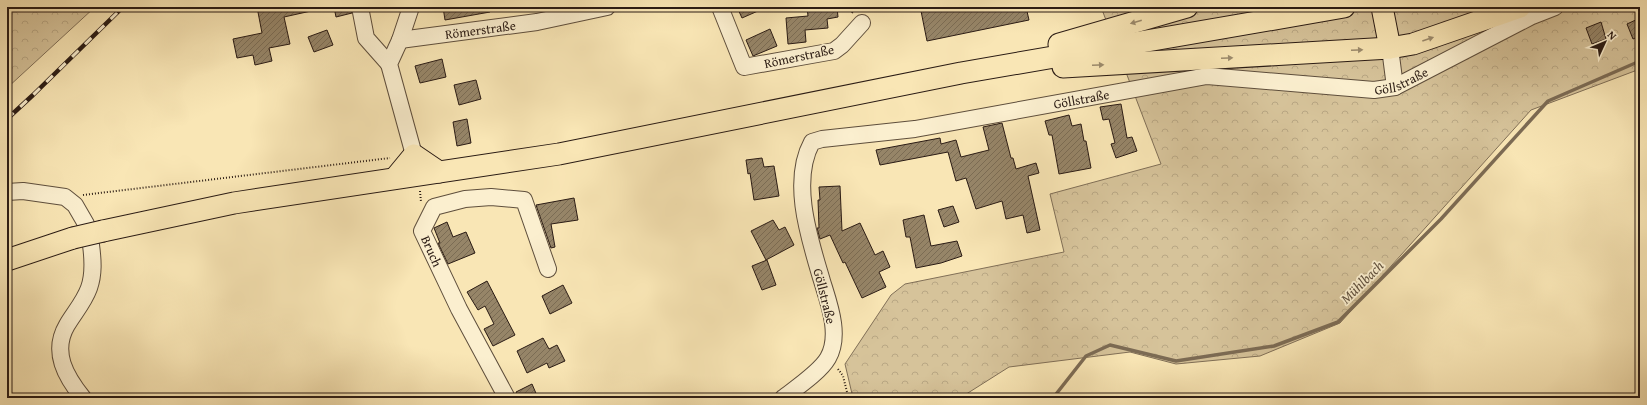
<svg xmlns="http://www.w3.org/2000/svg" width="1647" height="405" font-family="'Gentium Book Plus',serif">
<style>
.forest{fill:url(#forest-crowns);stroke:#806f57}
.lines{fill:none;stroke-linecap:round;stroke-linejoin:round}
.stream{stroke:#7c6b54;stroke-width:3.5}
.building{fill:url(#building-hatch);stroke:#2a1b14}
.minor-casing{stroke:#5e4e3c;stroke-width:18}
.major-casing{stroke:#2a1b14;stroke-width:23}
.path{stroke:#2a1b14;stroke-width:2;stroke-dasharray:1 2;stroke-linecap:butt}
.minor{stroke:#fbefcf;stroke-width:16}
.major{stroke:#f9e6b5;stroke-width:21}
.rail-casing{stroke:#2a1b14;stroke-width:4.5}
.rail{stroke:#fbefcf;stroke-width:3;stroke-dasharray:9;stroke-linecap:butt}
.major-bridge-casing{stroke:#2a1b14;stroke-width:23;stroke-linecap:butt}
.major-bridge{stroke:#f9e6b5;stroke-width:21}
.oneway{fill:#9c8b6d}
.labels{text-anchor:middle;stroke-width:3.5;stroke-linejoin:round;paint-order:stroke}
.street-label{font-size:13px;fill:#2a1b14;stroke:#fbefcf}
.water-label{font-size:14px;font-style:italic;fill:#61513e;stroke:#fbefcf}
</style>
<defs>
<pattern id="forest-crowns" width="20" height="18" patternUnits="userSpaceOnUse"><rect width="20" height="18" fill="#d6c39a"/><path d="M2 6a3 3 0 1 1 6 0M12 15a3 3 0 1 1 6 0" fill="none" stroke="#b8a784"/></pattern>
<pattern id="building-hatch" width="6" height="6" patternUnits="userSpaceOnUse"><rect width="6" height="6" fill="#968568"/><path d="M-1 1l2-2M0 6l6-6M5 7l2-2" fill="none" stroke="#7b6c54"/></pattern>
</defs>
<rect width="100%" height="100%" fill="#f9e6b5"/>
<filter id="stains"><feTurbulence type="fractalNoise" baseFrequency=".005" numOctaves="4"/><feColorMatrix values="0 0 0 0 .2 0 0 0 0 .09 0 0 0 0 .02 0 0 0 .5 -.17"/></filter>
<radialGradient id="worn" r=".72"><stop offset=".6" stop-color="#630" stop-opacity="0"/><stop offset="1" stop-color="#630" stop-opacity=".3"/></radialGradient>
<g class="forest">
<path d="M7,7H95L7,88Z"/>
<path d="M1101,7H1640V69L1531,110L1340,323L1260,356L1176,364L1130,352L1009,367L960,398H853L845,364L891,295L905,284L1064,252L1050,194L1161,164Z"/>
</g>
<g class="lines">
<path class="stream" d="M1053,398L1086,356L1110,345L1176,361L1274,346L1338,322L1441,219L1548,101L1640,61"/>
</g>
<g class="building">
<path d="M257,7H311V11L284,17L290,44L269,48L272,61L255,65L253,55L237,58L233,39L262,33Z"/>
<path d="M334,7H351L352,13L336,17Z"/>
<path d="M443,7H489L490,12L445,20Z"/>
<path d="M737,7H767L742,18Z"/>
<path d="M807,7H837L838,17L827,19L828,28L805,30L806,42L788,44L786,18L808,16Z"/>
<path d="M943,7H1026L1029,20L927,41L921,11Z"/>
<path d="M1640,18V36L1633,39L1627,24Z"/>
<path d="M1601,22L1606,39L1592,44L1586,28Z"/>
<path d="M770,29L777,46L753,56L746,40Z"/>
<path d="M327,30L333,45L314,52L308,37Z"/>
<path d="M442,59L446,77L420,83L415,66Z"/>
<path d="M476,80L481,99L459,105L454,85Z"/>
<path d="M1121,104L1127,138L1132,137L1137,151L1116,158L1111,144L1115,143L1109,119L1103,120L1100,107Z"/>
<path d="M1069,115L1072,126L1081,124L1084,141H1086L1091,168L1059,174L1052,135H1049L1045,121Z"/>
<path d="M467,119L471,143L457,146L453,122Z"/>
<path d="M1002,123L1011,158H1013L1016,169L1036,163L1039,173L1028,176L1040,230L1027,233L1023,215L1006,219L1002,201L976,209L966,178L956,181L948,152L880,165L876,150L940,138L941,144L956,140L961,157L989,150L983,127Z"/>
<path d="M762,158L764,167L774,166L779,196L754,200L750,173L748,174L746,160Z"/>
<path d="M840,186L842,231L860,223L875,255L883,251L890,267L879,272L886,287L862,298L845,262L843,263L830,235L820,239L817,228H819L818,200H820L819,187Z"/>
<path d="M574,198L578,220L551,224L555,247L551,248L536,205Z"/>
<path d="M953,206L959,222L944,227L938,210Z"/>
<path d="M924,215L931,246L957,241L962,256L941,263L916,268L910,237H906L903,220Z"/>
<path d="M773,220L779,230L785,227L794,245L766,260L751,231Z"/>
<path d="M447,222L453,237L466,232L475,253L448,264L438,243H440L434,228Z"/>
<path d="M767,260L776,285L762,290L752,266Z"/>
<path d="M487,281L515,335L493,346L484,329L494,324L485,306L478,310L467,292Z"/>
<path d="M563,285L572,303L550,314L542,296Z"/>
<path d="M543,338L549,349L557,345L565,361L549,368L547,363L527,373L517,351Z"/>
<path d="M532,384L538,398H519L516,392Z"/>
</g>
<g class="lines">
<g class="minor-casing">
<g id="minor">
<path d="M360,7L366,38L389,64"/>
<path d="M411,7L400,40L389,64L414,155"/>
<path d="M720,7L744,67L834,51L842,45L862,23"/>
<path id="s1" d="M400,40L537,22L607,7"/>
<path d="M1390,48L1395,87"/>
<path d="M7,192L23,191L65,197L75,205L86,224"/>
<path d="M83,398C66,377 51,352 67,325C74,313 84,302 89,288C94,274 93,260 91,245"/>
<path d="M507,398L459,309L422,231L434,207L465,199L491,197L524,200L548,269"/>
<path id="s2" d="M783,398C796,388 820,372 828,358C841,335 829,304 822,281C810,240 790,182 812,142L822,139L915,129L1207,76L1374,90L1395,87L1532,16L1555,7"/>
</g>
</g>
<g class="major-casing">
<g id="major">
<path d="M1382,7L1390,48"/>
<path d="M1059,44L1187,7"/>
<path d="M1063,67L1390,48L1413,44L1520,7"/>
<path d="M395,178L414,155L439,172"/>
<path d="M103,231L234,203L559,154L961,73L1344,7"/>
<path d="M7,260L73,238"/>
</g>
</g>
<g class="path">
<path d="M852,13L856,7"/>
<path d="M420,191L421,202"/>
<path d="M83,195L390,158"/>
<path d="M838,369L843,376L847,392L843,398"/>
</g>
<use href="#minor" class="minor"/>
<use href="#major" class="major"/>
<g class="rail-casing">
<path id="rail" d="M7,119L33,95L123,7"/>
</g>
<use href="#rail" class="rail"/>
<g class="major-bridge-casing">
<path id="major-bridge" d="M73,238L103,231"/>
</g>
<use href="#major-bridge" class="major-bridge"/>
</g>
<defs><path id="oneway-solid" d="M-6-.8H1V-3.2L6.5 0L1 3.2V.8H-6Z"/></defs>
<g class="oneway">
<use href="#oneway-solid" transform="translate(1136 22) rotate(164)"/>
<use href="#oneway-solid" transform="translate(1428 39) rotate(-19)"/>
<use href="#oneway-solid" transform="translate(1357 50) rotate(-3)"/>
<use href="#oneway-solid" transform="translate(1227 58) rotate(-3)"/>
<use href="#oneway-solid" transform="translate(1098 65) rotate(-3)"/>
</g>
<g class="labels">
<g class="street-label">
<text dy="5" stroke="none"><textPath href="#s1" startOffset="81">Römerstraße</textPath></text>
<text transform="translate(799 56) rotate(-12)" y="5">Römerstraße</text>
<text dy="5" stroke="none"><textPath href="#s2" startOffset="880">Göllstraße</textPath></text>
<text dy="5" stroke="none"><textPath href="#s2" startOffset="556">Göllstraße</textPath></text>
<text transform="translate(432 251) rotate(66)" y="5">Bruch</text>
<text transform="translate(825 296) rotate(76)" y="5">Göllstraße</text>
</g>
<g class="water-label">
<text transform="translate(1362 282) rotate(-45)" y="5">Mühlbach</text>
</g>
</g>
<rect width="1647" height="405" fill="none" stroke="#f9e6b5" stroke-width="24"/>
<rect x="8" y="8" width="1631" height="389" fill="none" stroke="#2a1b14" stroke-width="2"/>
<rect x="12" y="12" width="1623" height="381" fill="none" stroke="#2a1b14"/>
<g transform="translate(1605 42) rotate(46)" stroke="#fbefcf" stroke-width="3" paint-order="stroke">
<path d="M0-3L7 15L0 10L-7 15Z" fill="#2a1b14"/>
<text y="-6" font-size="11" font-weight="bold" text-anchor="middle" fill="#2a1b14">N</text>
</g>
<rect width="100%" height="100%" filter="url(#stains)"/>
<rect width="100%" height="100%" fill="url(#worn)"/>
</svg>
